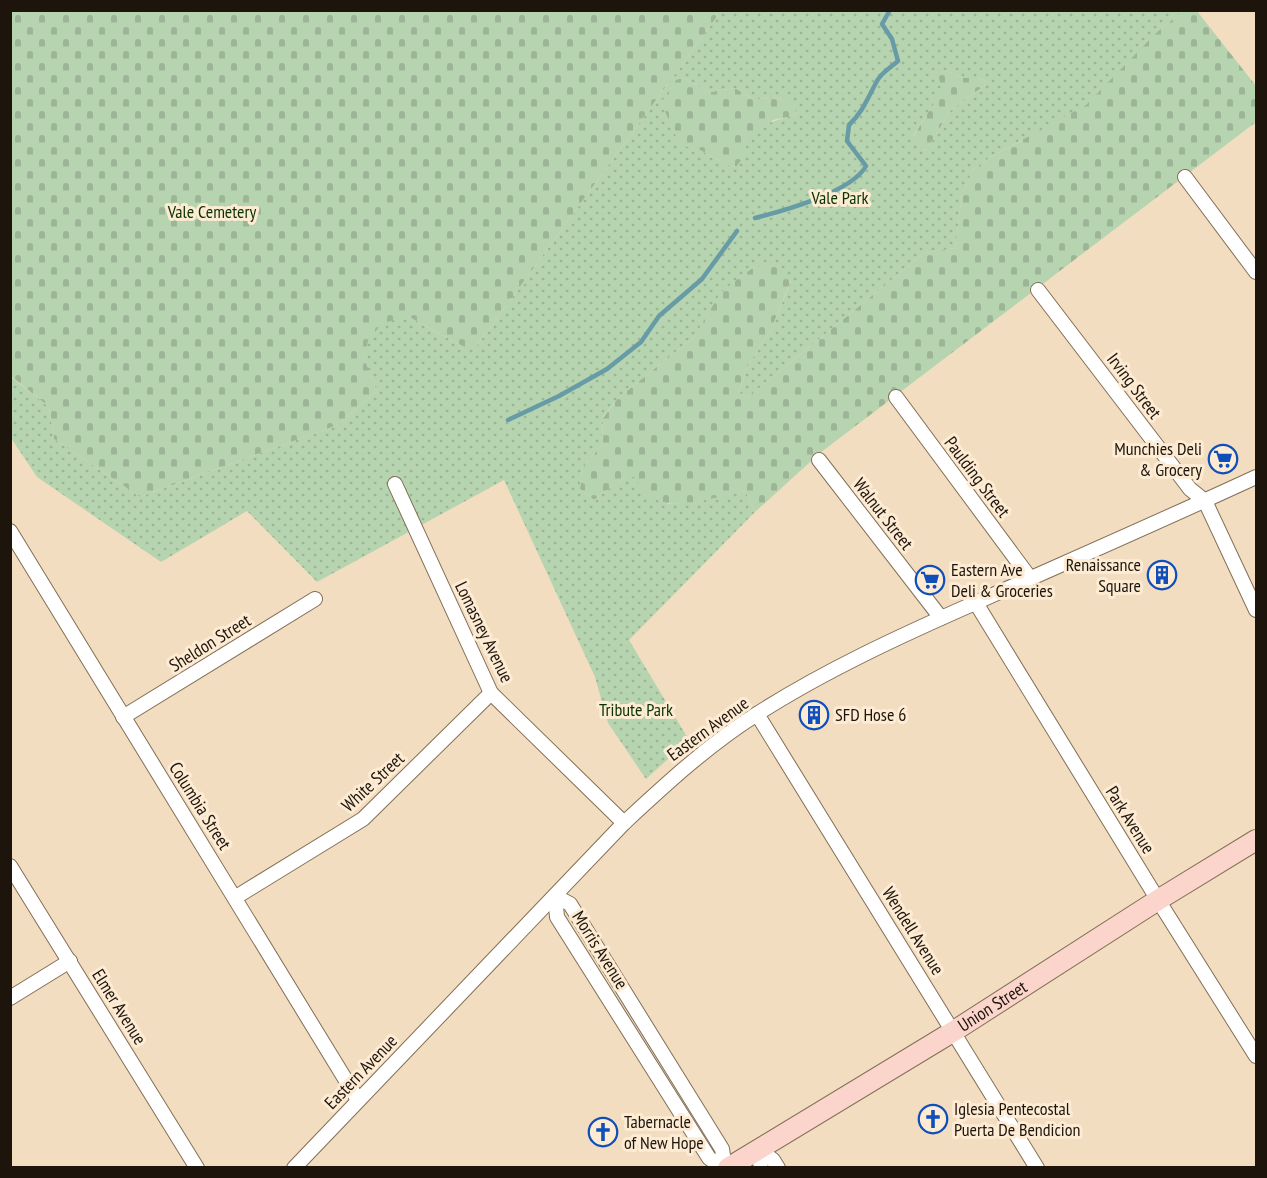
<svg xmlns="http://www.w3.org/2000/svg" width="1267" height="1178" font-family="'PT Sans Narrow',sans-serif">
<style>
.cemetery{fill:url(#cemetery-stones)}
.park{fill:url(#park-dots);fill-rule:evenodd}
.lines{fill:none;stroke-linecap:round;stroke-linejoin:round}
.stream{stroke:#679ba6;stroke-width:4.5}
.minor-casing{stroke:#826f55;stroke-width:16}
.secondary-casing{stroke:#826f55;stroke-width:22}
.minor{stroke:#fff;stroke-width:14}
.secondary{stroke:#fbd5cc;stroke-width:20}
.labels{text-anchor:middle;stroke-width:6;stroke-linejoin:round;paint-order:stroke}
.park-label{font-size:18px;fill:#0a3302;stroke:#fdebd4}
.street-label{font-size:18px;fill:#1d150b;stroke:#fdebd4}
.poi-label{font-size:18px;fill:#1d150b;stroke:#fdebd4;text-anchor:start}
</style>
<defs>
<pattern id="cemetery-stones" width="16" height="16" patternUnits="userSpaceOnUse" patternTransform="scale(1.5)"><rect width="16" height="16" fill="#b6d4b0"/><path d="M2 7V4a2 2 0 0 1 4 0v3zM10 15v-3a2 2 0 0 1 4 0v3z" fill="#9cb596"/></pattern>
<pattern id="park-dots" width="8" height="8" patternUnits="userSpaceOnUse" patternTransform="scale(1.5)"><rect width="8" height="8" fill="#b6d4b0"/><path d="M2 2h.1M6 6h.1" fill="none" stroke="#9cb596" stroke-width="1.8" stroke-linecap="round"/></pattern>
</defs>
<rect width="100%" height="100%" fill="#f3ddc1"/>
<g class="cemetery">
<path d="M10,11H717L716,18L476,347H464L409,317L364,357L377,391L338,425L140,497L54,439L49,407L11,376Z"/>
<path d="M1183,11H1197L1256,86V122L820,453L755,512L745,491C714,498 675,513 645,496C638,491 631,483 625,477L594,500L580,489L582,468L602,445L603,418L618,398L694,337L720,292L751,269L771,261L791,280L771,330L748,365L739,392L747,398L924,253L955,248L962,194L973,170L989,158L1021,141Z"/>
<path d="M945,70L962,78H978L986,81L984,86L951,110L927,149L921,150L913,137L941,91L938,73Z"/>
<path d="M683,78L710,92L735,88L753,99L791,98L796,112L793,116L773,120L737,167L727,165L700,150L680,146L661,103L676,79Z"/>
</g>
<path class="park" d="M717,11H1183L1157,32L1086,105L989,158L973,170L962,194L955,248L924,253L747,398L739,392L748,365L771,330L791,281L771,262L751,269L721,292L694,337L618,398L603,417L602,445L582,468L580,489L594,500L625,477H635L645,496L669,504L697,502L745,491L755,512L629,640L689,740L646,779L608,723L595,677L504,480L317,582L247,511L161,562L37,477L11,438L10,376L49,407L54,439L140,497L338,425L377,391L364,358L368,341L382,323L409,317L464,347H476L716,18ZM945,70L962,78H978L986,81L984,86L951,110L927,149L921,150L913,136L942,91L938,74ZM683,78L710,92L735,88L753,99L790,98L796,112L793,116C769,121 759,126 746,146L747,152L736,167L727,165L700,150L680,145L661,103L676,80Z"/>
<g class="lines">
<g class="stream">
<path d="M755,218C783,211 852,192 866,166L847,141L849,125C863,112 868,97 877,81C881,73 891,67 898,61L892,39L882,24L890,10"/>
<path d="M508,420L559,396L607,369L641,342L659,316L702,279L737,231"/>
</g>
<g class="minor-casing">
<g id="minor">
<path d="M1185,177L1256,272"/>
<path d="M1038,290L1190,489L1205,501L1256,610"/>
<path d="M896,397L1030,578"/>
<path d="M819,460L941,618"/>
<path d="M395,484L491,693L624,823"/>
<path d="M10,531L358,1100"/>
<path d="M976,603L1158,900L1256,1056"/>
<path d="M757,714L1037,1168"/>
<path d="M123,717L315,599"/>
<path d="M10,866L197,1168"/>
<path d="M555,896L570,904L722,1149L725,1168"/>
<path d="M555,896L557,917L709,1158L723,1168"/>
<path d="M236,897L363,819L491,693"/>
<path d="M10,998L70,961"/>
<path d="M758,1149L773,1160L778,1168"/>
<path d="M758,1149L761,1168"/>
<path d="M294,1168L624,823C666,784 708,745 757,714C824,671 902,635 975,603C1069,561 1163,520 1256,477"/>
</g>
</g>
<g class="secondary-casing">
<g id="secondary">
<path id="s1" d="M728,1168L954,1031L1158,900L1256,840"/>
</g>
</g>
<use href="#minor" class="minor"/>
<use href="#secondary" class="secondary"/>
</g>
<defs>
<g id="supermarket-ring" transform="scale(1.5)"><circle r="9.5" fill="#fdebd4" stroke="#104eb9" stroke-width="1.5"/><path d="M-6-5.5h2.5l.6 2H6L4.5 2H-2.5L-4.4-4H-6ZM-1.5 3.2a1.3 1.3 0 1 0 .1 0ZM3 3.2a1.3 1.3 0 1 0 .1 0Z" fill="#104eb9"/></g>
<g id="building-ring" transform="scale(1.5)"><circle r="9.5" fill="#fdebd4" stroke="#104eb9" stroke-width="1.5"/><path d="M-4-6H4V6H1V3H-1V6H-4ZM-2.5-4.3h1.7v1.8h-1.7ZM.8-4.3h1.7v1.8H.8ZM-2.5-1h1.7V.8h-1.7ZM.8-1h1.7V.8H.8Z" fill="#104eb9"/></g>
<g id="church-ring" transform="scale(1.5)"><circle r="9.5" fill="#fdebd4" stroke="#104eb9" stroke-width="1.5"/><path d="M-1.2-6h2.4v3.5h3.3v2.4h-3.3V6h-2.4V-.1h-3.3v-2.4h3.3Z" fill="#104eb9"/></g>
</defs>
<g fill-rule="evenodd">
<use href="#supermarket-ring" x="1223" y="459"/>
<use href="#building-ring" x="1162" y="575"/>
<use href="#supermarket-ring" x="930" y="580"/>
<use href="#building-ring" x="814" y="715"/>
<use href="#church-ring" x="933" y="1119"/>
<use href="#church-ring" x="603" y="1132"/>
</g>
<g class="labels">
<g class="park-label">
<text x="840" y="204">Vale Park</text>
<text x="212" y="218">Vale Cemetery</text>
<text x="636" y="716">Tribute Park</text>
</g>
<g class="street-label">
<text transform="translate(1134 386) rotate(53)" y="6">Irving Street</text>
<text transform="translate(977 477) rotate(53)" y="6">Paulding Street</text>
<text transform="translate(883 514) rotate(52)" y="6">Walnut Street</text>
<text transform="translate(484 632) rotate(64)" y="6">Lomasney Avenue</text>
<text transform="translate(210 643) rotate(-32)" y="6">Sheldon Street</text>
<text transform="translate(708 729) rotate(-36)" y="6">Eastern Avenue</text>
<text transform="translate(373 782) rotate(-43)" y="6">White Street</text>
<text transform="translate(200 806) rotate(58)" y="6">Columbia Street</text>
<text transform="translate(1130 820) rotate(58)" y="6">Park Avenue</text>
<text transform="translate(913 931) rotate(58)" y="6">Wendell Avenue</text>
<text transform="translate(600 950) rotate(58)" y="6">Morris Avenue</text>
<text dy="6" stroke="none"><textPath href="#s1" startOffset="310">Union Street</textPath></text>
<text transform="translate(119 1007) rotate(58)" y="6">Elmer Avenue</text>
<text transform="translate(361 1072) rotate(-46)" y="6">Eastern Avenue</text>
</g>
<g class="poi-label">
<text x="1202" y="455" text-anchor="end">Munchies Deli<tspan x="1202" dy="21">&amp; Grocery</tspan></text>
<text x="1141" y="571" text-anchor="end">Renaissance<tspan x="1141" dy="21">Square</tspan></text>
<text x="951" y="576">Eastern Ave<tspan x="951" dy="21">Deli &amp; Groceries</tspan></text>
<text x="835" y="721">SFD Hose 6</text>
<text x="954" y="1115">Iglesia Pentecostal<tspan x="954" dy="21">Puerta De Bendicion</tspan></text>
<text x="624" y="1128">Tabernacle<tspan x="624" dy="21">of New Hope</tspan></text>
</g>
</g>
<rect width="1267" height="1178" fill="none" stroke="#1d150b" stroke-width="24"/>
</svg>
